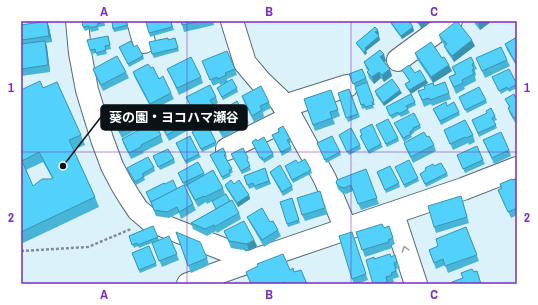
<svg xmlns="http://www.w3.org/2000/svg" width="538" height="305" font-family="'Archivo Narrow','Noto Sans JP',sans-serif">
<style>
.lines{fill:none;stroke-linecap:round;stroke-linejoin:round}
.minor-casing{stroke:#566a71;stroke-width:24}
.path{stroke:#7f8f95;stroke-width:2.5;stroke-dasharray:3 2;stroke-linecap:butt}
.minor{stroke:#fff;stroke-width:22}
.wall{fill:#47b5d8;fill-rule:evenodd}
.shaded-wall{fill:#3993b0}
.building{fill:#52d2fb;stroke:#3993b0;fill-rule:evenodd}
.oneway{stroke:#9da0a1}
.grid{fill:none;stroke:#7b2cbf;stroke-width:1;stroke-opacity:0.55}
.leader{fill:none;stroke:#0a1215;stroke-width:1.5}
.callout-dot{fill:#0a1215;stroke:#fff;stroke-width:1.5}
.callout{fill:#0a1215;stroke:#0a1215;stroke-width:1.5}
.callout-label{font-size:13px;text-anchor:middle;font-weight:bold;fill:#fff}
.neatline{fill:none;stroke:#7b2cbf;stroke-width:1.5}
.grid-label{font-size:13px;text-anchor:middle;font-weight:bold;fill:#7b2cbf}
</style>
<rect width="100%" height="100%" fill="#dbf2fa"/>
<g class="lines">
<g class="minor-casing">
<g id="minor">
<path d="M77,21L80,53L87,90L102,139L112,166L122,185L130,198L138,210L151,221L228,251L239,260L240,265"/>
<path d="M138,21L144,42"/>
<path d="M232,21L245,63L261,82L279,99L291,117L325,179L346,229"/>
<path d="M398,60L451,21"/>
<path d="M284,106L347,86"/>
<path d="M227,149L291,117"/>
<path d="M393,214L416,284"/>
<path d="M188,284L240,265L463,189L517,168"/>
</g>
</g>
<path class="path" d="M21,251L88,247L131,229"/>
<use href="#minor" class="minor"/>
</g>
<g class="wall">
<path d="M47,21L49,27L52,42L46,43L47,47L50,72L21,76V25Z"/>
<path d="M104,21L105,26L98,27L99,30L91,32L90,29L85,31L83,27Z"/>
<path d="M127,21L128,29L114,32L113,29Z"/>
<path d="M171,21L174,30L150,37L149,33Z"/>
<path d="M181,21H213L214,25L184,32Z"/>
<path d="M390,21H412V22L411,24L414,31L402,39L391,24Z"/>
<path d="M416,21H431L421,28Z"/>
<path d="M474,21H492L480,30L475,24Z"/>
<path d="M379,34L378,35L380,40L366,51L367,53L365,55L358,46L356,43Z"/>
<path d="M439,35L475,46L454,62L447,52L444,46H445L441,41Z"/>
<path d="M108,36L111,49L106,50L107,54L97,56L96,53L91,54L90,50Z"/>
<path d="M517,37V67L507,50L505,44Z"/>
<path d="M175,38L179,51L154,58L152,54L169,40Z"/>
<path d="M119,47H134L143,56L144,59L129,67Z"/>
<path d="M415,53L442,58L452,71L433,83L434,86L445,82L451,99L432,106L431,104L424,107L418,91L425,89L433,83L417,59Z"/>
<path d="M476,58L507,60L510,66L485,78Z"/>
<path d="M202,61L235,69L237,75L227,79L228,82L237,88L238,92L223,100L217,88L227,82L220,85L219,83L213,86Z"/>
<path d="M386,61L384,62L392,76L384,82L381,78L374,84L369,78L367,72L368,71L366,68L364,62Z"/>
<path d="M474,63L477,69L475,70L476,75L475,76L476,81L464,87L465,89L456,94L449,77L455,74L452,67Z"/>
<path d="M151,68L171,93L174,99L152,110L135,78L133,72Z"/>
<path d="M93,69L126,72L129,78L103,91L95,75Z"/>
<path d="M167,69L201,77L203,83L179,95L170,75Z"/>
<path d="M362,69L368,82L360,85L367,82L375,105H373L374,108L366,110L365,108L362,109L355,87L349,74Z"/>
<path d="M402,70L415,73L426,80L428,83L411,94L406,87L405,84L409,81L404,73Z"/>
<path d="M492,77L517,83V88L509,92L508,90L501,94Z"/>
<path d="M43,88L81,135L85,145L73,150L95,197L99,207L23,243L21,239V90ZM43,162L52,178L33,186L26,170Z"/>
<path d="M349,89L360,117L348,122L338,93Z"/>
<path d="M331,90L340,116L333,119L335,124L315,131L304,99Z"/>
<path d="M375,91L402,93L384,106L376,95Z"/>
<path d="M242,96L269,102L271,108L263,112L264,117L254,122L244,102Z"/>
<path d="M517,96V123L516,124L510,114L508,108L509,107L505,99L515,97Z"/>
<path d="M186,97H216L218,103L213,106L215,111L197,120L189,104Z"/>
<path d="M459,97L486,100L487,103L467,113Z"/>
<path d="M415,102L416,105L408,109L410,113L401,117L399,115L392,119L386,107Z"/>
<path d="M447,106L459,112L460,115L441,125L433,109Z"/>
<path d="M495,116L497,120L494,121L497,128L479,137L472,120Z"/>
<path d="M211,117H246L249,123L223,138L214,123Z"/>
<path d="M114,120L149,121L150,124L161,135L163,142L143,152L144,153L131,159L124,145L122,139L141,129L140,128L122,138L116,127Z"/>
<path d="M160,122H190L192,128L169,141L162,128Z"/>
<path d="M394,123L420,125L421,128L414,132V133L411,135L412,137L404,142Z"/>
<path d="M376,125L398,138L399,141L387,147Z"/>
<path d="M278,129L290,139L291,142L289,144L292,150L282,156L272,135L278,132Z"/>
<path d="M360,130L381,144L383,147L369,154L362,139L360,136H362Z"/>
<path d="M444,130L473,135L475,142L469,145L468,143L453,150Z"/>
<path d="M192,132L216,142L217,145L202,152Z"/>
<path d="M339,135L360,145L361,149L349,155Z"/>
<path d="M427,137L434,145L436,151L413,163L406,149L404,143Z"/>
<path d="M483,140L509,150L511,156L494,164Z"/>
<path d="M257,141L273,154L274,157L264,163L263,160L262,161L252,142Z"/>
<path d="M176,143L199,154L201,157L186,164Z"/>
<path d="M317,143L340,152L341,155L326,163Z"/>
<path d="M226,154L227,157L226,158L233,172L230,174L231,176L223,180L210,155Z"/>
<path d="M231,154L250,162L248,163L251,170L242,174Z"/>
<path d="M457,155L483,160L485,164L465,173Z"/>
<path d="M153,156L174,159L175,163L160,170Z"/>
<path d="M285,166L311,170L312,173L293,183Z"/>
<path d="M154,167L155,171L144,177L145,180L136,185L127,168Z"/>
<path d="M395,167L418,178L419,181L405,188Z"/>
<path d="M265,168L271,184L256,190L254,187L249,189L244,176Z"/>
<path d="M425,168L447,173L448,176L426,187L420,174L426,171Z"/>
<path d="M366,169L379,204L361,210L353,191L346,194L342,193L338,189L336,183Z"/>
<path d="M270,172L292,186L293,190L283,196L271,175Z"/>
<path d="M377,172L399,183L400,187L386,193Z"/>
<path d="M178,173H204L205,175L223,188L225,194L207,204L206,202L198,207L189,191L187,186L185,187L193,204L196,210L181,219L179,213L169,218L156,216L146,192L165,184L177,189L184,185Z"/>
<path d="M517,178V215L511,218L498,190L501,189L500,184Z"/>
<path d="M225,185L249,195L250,199L238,207L226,188Z"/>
<path d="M322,197L328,214L305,221L302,215Z"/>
<path d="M292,198L300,223L288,227L280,202Z"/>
<path d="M212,201H230L239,213L241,219L217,233L216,231L207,236L193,229L191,223L216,209Z"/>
<path d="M463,202L469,223L436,233L434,227Z"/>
<path d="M247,217L270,222L278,230L281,236L264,247L250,223Z"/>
<path d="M153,226L159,240L169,236L179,260L162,267L152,243L139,248L138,246L134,248L129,236Z"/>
<path d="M389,226L395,244L391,246L392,248L365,257L356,232L384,228Z"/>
<path d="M466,227L479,261L448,273L445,265L436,269L429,250L438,246Z"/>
<path d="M224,231L254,240L257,246L249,251L231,248Z"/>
<path d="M176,232L207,258L209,265L191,273Z"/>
<path d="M352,232L368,280L357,284H354L352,279Z"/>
<path d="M149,246L157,266L140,273L132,253Z"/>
<path d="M395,255L400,268L396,269L399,277L393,279L394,282L388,284H373L374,259L391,257Z"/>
</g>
<g class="shaded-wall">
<path d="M47,21L49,27L52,42L49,36Z"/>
<path d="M421,21H431L421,28L419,22Z"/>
<path d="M481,21H492L480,30L478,23Z"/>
<path d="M413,27L414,31L402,39L401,36Z"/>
<path d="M378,30L379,34L377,36L375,32Z"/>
<path d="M379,36L380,40L366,51L367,53L365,55L364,52L365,48Z"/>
<path d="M472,40L475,46L454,62L452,56Z"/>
<path d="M45,41L47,47L50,72L48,65Z"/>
<path d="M384,54L386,61L383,63L380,57Z"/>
<path d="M449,65L452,71L433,83L431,77Z"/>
<path d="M390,69L392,76L384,82L382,75Z"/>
<path d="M379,72L381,78L374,84L372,77Z"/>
<path d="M426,80L428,83L411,94L409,90Z"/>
<path d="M400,90L402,93L384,106L383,103Z"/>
<path d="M249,195L250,199L238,207L237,203Z"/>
<path d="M254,240L257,246L249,251L247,244Z"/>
</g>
<g class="building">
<path d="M47,21L49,36L22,40V39H21V25Z"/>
<path d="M82,21H103L104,22L97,24L98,26L89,28V26L83,27Z"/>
<path d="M112,21H126L127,25L113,29Z"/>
<path d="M148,21H171L172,27L149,33L146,22Z"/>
<path d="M181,21H203L182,25Z"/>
<path d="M390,21H409L413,27L401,36Z"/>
<path d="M457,21L472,40L452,56L444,46L447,44L439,35Z"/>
<path d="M476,21H481L478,23Z"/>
<path d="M375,27L378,30L375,32L379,36L365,48L366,50L364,52L356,43Z"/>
<path d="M108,36L110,45L105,46L106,50L96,53L95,49L90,50L87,40Z"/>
<path d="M517,37V62L516,63L505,44Z"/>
<path d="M168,38V40L175,38L178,48L152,54L149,42Z"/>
<path d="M45,41L48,65L21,69V44Z"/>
<path d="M131,41L134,47L137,45L143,56L128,64L119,47Z"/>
<path d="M431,42L442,58L444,57L449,65L431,77L415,53Z"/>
<path d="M501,47L507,60L482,71L476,58Z"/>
<path d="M380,50L384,54L380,57L390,69L382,75L379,72L372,77L367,72L369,70L364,62Z"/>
<path d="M227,51L235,69L225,73L226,75L218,79L217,77L210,80L202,61Z"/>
<path d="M117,56L126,72L101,85L93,69Z"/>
<path d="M191,57L201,77L177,88L167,69Z"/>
<path d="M471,57L474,63L472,64L474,69L472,70L474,74L462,80L463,83L454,87L449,77L456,74L452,67Z"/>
<path d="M148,64L151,68L153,67L159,79L163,76L171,93L150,104L133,72Z"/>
<path d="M409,65L415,73L420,70L426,80L409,90L405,84L410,81L402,70Z"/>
<path d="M362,69L366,78L353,84L349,74Z"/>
<path d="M509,69L517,84L508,89L507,87L499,91L492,77Z"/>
<path d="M232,79L237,88L222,97L217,88Z"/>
<path d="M392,79L400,90L383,103L375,91Z"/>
<path d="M40,81L43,88L57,82L81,135L69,140L95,197L21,232V90ZM39,152L53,178L51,179H42L33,186L22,161Z"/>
<path d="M367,82L374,101L372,102L373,105L365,107L364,104L361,105L355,87Z"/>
<path d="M445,82L449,93L430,100L429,98L422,100L418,91L425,89L424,86L433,83L434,86Z"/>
<path d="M210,85L216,97L210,100L213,105L195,114L186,97Z"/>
<path d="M261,86L269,102L260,106L262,110L252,116L242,96Z"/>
<path d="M479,87L486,100L465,110L459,97Z"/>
<path d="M349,89L358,114L346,118L338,93Z"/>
<path d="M331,90L338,110L330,112L332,118L313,125L304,99Z"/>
<path d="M411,94L415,102L406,106L408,109L399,114L398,112L390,116L386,107Z"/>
<path d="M514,94L515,97L517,96V116L514,118L508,108L510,107L505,99Z"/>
<path d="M237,101L246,117L221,132L211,117Z"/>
<path d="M446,102L447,106L454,102L459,112L440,121L433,109Z"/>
<path d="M141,106L149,121L140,126L138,122L120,132L114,120Z"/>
<path d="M491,108L495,116L492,118L496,125L478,133L472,120L487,113L486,111Z"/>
<path d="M183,109L190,122L167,135L160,122Z"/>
<path d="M414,113L420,125L413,128V130L410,132L411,134L403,138L394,123Z"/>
<path d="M388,119L398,138L386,144L376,125Z"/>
<path d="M465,120L473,135L466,138L465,137L450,144L444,130Z"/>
<path d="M154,122L161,135L141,145V147L129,153L122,139Z"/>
<path d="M207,124L216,142L201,149L192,132Z"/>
<path d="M372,124L381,144L368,151L360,136L362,135L360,130Z"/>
<path d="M283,126L290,139L287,140L291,147L281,152L272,135L279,132L278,129Z"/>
<path d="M351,128L360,145L347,152L339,135Z"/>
<path d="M424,132L427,137L429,136L434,145L411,157L404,143Z"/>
<path d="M501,132L509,150L492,158L483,140Z"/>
<path d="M190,136L199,154L185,161L176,143Z"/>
<path d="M332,136L340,152L325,160L317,143Z"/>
<path d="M264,137L273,154L263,160L262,157L260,158L252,142L256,139L257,141Z"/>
<path d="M477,146L483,160L463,169L457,155Z"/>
<path d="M223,148L226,154L224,155L232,169L229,170L230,173L222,177L210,155Z"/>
<path d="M243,148L248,158L247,160L250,166L241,171L231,154Z"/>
<path d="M168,149L174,159L158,167L153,156Z"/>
<path d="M148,157L154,167L142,174L144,176L135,182L127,168Z"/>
<path d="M305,159L311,170L292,180L285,166L296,160L298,163Z"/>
<path d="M409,160L418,178L404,185L395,167Z"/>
<path d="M198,162L204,173L183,183L178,173Z"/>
<path d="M441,163L447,173L425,184L420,174L426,170L425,168L433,164L434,166Z"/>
<path d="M280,165L292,186L282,192L270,172Z"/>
<path d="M390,166L399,183L385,190L377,172Z"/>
<path d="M265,168L269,181L254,186L253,183L247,185L244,176Z"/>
<path d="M366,169L377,198L358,204L351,185L344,188L340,187L336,183L337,180Z"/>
<path d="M213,170L223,188L205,197L204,196L195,200L187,185Z"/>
<path d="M517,178V208L508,212L498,190L502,188L500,184L512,179L513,180Z"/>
<path d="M173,180L177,189L151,202L146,192L164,183L165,184Z"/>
<path d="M231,180L234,184L239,180L249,195L237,203L225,185Z"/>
<path d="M184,185L193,204L179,212L177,207L167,212L154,210L151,202Z"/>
<path d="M320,191L325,208L302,215L297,198Z"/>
<path d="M226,194L230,201L216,209L212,201Z"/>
<path d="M461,196L467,217L434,227L428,206Z"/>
<path d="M292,198L299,220L287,224L280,202Z"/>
<path d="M232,200L239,213L214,227V225L205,229L191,223Z"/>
<path d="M262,208L270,222L273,221L278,230L262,240L247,217Z"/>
<path d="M244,221L254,240L247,244L229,241L224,231Z"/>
<path d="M382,224L384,228L389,226L393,238L388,240L389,242L362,250L356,232Z"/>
<path d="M153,226L158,237L138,245L137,243L132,245L129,236Z"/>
<path d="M466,227L477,255L445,266L443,259L434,263L429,250L438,246L436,239Z"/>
<path d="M176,232L200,242L207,258L188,266Z"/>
<path d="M352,232L366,274L352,279L339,236Z"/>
<path d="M169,236L177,254L159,261L152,243Z"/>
<path d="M149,246L156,263L139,270L132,253Z"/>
<path d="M283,254L290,270L293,268L294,272L301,270L307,284H294L293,283L291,284H286L285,282L280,284H251L246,272L258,266L257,264Z"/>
<path d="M390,254L391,257L395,255L397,262L394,263L396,271L391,273L392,275L386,277L387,282L381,284H373L366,260L374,257V259Z"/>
<path d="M472,269L474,272L477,271L481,284H452V282L463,278L461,273Z"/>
</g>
<defs><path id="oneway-chevron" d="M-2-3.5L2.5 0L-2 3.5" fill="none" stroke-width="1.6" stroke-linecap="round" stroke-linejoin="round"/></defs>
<use class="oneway" href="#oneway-chevron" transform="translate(405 249) rotate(-108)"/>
<path class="grid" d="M187,21V284M351,21V284M21,152H517"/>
<path class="leader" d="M63 166L101 117"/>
<circle class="callout-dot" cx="63" cy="166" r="4"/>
<rect class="callout" x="101" y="105" width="146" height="25" rx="4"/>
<g class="callout-label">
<text x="174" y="122">葵の園・ヨコハマ瀬谷</text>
</g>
<rect width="538" height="305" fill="none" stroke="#ffffff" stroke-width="44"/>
<rect x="22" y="22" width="494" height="261" class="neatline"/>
<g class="grid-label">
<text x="104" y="16">A</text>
<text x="269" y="16">B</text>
<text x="434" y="16">C</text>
<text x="11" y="92">1</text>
<text x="527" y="92">1</text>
<text x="11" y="222">2</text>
<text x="527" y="222">2</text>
<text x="104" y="299">A</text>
<text x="269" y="299">B</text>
<text x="434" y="299">C</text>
</g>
</svg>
